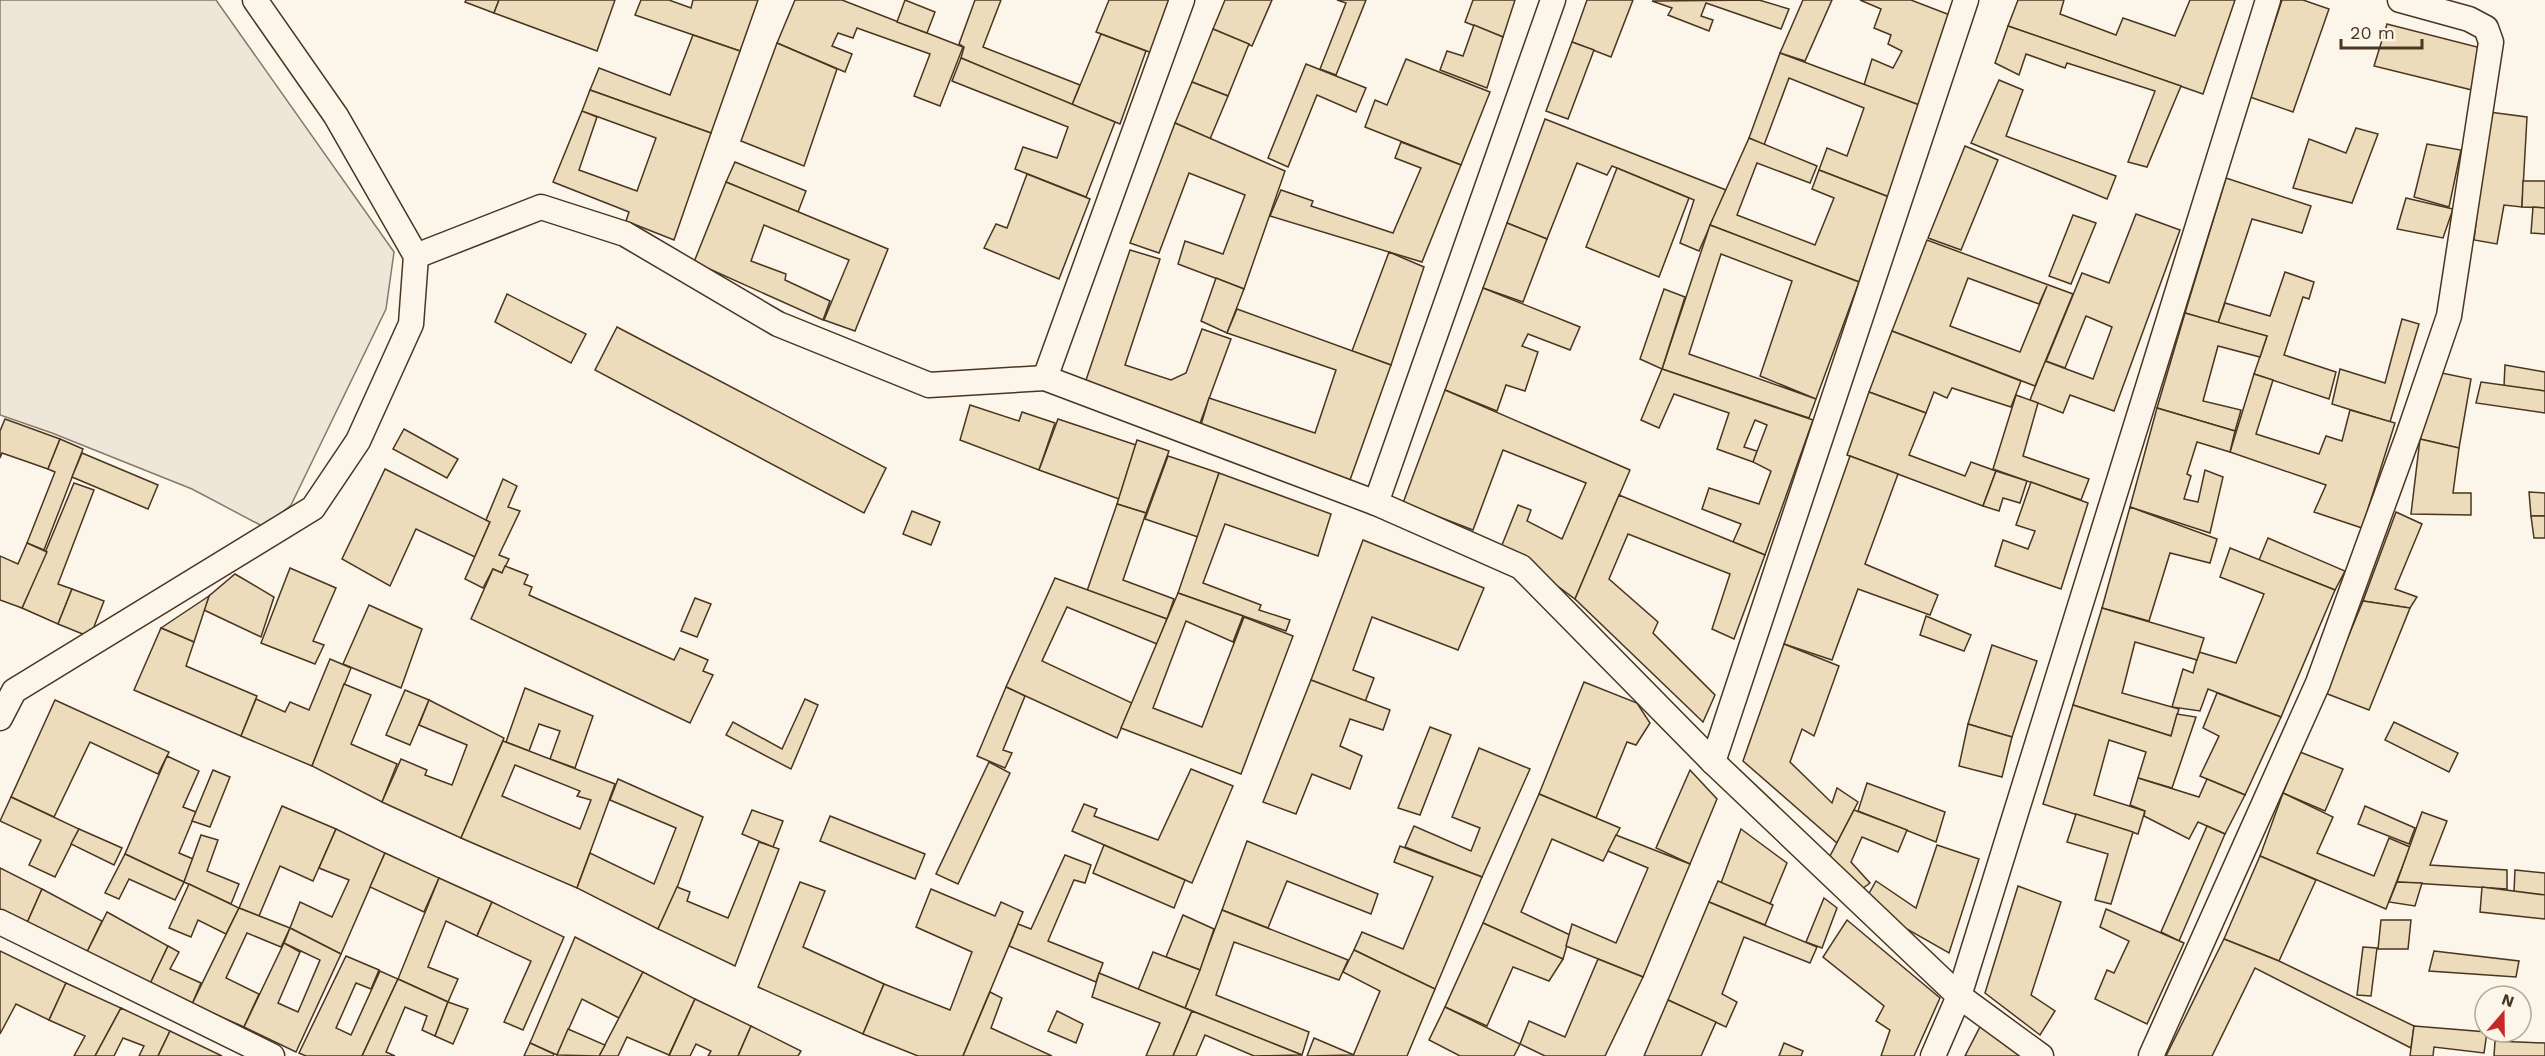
<svg xmlns="http://www.w3.org/2000/svg" width="2545" height="1056" font-family="'Work Sans',sans-serif">
<style>
.green{fill:#ede6d9;stroke:#887966;stroke-width:1.5}
.building{fill:#ecdcbc;stroke:#4a3520;stroke-width:1.5;fill-rule:evenodd}
.lines{fill:none;stroke-linecap:round;stroke-linejoin:round}
.minor-casing{stroke:#4a3520;stroke-width:27}
.minor{stroke:#fbf6e9;stroke-width:24}
</style>
<rect width="100%" height="100%" fill="#fbf6e9"/>
<path class="green" d="M0,0H216L394,252L386,309L291,505L264,527L192,489L52,433L0,415Z"/>
<g class="building">
<path d="M466,0H499L494,13L465,2Z"/>
<path d="M499,0H615L597,51L494,13Z"/>
<path d="M641,0H669L691,8L693,0H758L740,51L635,15Z"/>
<path d="M795,0H842L963,47L940,106L914,96L930,54L857,28L853,38L838,33L832,46L852,54L845,72L777,43Z"/>
<path d="M905,0L935,12L927,33L897,22Z"/>
<path d="M975,0H1001L983,47L1080,85L1072,105L961,58L964,47L959,44Z"/>
<path d="M1109,0H1173L1152,53L1096,32Z"/>
<path d="M1225,0H1272L1252,46L1213,29Z"/>
<path d="M1337,0H1366L1336,75L1320,69L1346,3Z"/>
<path d="M1473,0H1515L1503,37L1465,22Z"/>
<path d="M1587,0H1633L1611,57L1572,42Z"/>
<path d="M1759,0L1789,9L1781,29L1706,3L1701,16L1713,20L1709,31L1668,15L1672,8L1652,1Z"/>
<path d="M1803,0H1832L1805,61L1780,53Z"/>
<path d="M1860,0H1911L1955,17L1922,106L1864,85L1872,59L1893,68L1902,51L1888,44L1891,35L1874,28L1881,9Z"/>
<path d="M2018,0H2064L2060,14L2116,35L2123,18L2175,36L2190,0H2235L2203,94L2008,26Z"/>
<path d="M2282,0H2303L2329,9L2293,112L2250,97Z"/>
<path d="M2387,24L2481,48L2472,90L2374,66Z"/>
<path d="M1474,25L1503,37L1487,88L1440,70L1447,51L1463,56Z"/>
<path d="M2008,26L2181,86L2147,167L2128,162L2155,91L2067,63L2065,68L2026,54L2019,75L1995,63Z"/>
<path d="M1213,29L1249,44L1228,96L1192,82Z"/>
<path d="M1101,34L1146,51L1120,124L1072,105Z"/>
<path d="M693,35L740,51L711,133L590,90L599,68L670,95Z"/>
<path d="M1572,42L1594,50L1568,119L1546,111Z"/>
<path d="M777,43L837,69L804,166L741,141Z"/>
<path d="M1780,53L1922,106L1889,197L1819,170L1827,148L1847,156L1864,108L1789,78L1764,145L1749,138Z"/>
<path d="M961,58L1115,122L1086,197L1015,169L1023,147L1057,158L1068,127L952,81Z"/>
<path d="M1406,59L1490,92L1461,165L1365,127L1375,100L1387,105Z"/>
<path d="M1306,64L1366,88L1356,112L1317,95L1288,167L1268,158Z"/>
<path d="M1999,80L2023,90L2006,136L2116,176L2107,199L1971,143Z"/>
<path d="M1192,82L1228,96L1210,139L1175,123Z"/>
<path d="M590,90L711,133L674,240L626,221L629,212L553,182L582,111L597,117L579,170L637,191L656,138L582,111Z"/>
<path d="M2489,112L2527,117L2522,207L2504,205L2497,244L2474,240Z"/>
<path d="M1545,119L1726,190L1699,251L1680,243L1694,200L1612,166L1607,175L1577,163L1547,239L1507,223Z"/>
<path d="M1175,123L1285,171L1244,289L1178,264L1185,241L1223,254L1245,195L1189,173L1159,253L1130,243Z"/>
<path d="M2356,128L2378,134L2352,203L2293,188L2309,139L2346,153Z"/>
<path d="M1749,138L1817,166L1810,183L1757,163L1737,215L1815,245L1834,198L1812,189L1819,170L1889,197L1859,282L1710,225Z"/>
<path d="M1401,142L1461,165L1422,262L1270,216L1281,190L1313,201L1311,206L1393,233L1421,168L1395,158Z"/>
<path d="M2427,144L2461,150L2449,207L2414,197Z"/>
<path d="M1965,146L1998,160L1961,250L1928,238Z"/>
<path d="M735,162L806,191L798,212L726,182Z"/>
<path d="M1617,168L1689,198L1659,277L1586,247Z"/>
<path d="M1027,174L1090,199L1059,279L984,248L996,224L1007,228Z"/>
<path d="M2226,178L2311,206L2302,233L2252,219L2218,323L2185,313Z"/>
<path d="M2523,181H2545V208L2522,207Z"/>
<path d="M726,182L888,249L855,331L824,320L849,260L764,225L751,261L786,274L785,280L830,301L823,320L694,262Z"/>
<path d="M2406,198L2453,209L2443,238L2397,229Z"/>
<path d="M2533,207L2545,208V234L2531,233Z"/>
<path d="M2136,214L2180,230L2114,411L2070,395L2063,413L2030,400L2045,361L2093,379L2112,327L2086,316L2065,368L2046,361L2082,273L2109,283Z"/>
<path d="M2073,215L2096,223L2071,284L2049,276Z"/>
<path d="M1507,223L1547,239L1523,302L1483,288Z"/>
<path d="M1710,225L1859,282L1816,399L1760,376L1792,281L1721,254L1689,354L1816,399L1809,418L1662,369Z"/>
<path d="M1927,240L2073,294L2035,386L1892,331ZM1968,278L2039,304L2047,286L2020,352L1950,326Z"/>
<path d="M1130,250L1160,259L1125,365L1171,380L1186,373L1202,329L1231,339L1199,426L1084,386Z"/>
<path d="M1389,252L1424,267L1391,365L1352,351Z"/>
<path d="M2285,272L2314,282L2309,299L2303,297L2284,355L2336,372L2329,399L2254,374L2267,336L2218,323L2225,303L2270,316Z"/>
<path d="M1216,278L1244,289L1227,333L1201,321Z"/>
<path d="M1483,288L1580,327L1570,350L1528,334L1522,346L1538,352L1525,391L1506,385L1497,411L1445,390Z"/>
<path d="M1664,289L1685,297L1662,369L1640,359Z"/>
<path d="M507,294L586,334L571,363L495,322Z"/>
<path d="M1237,309L1391,365L1350,480L1200,428L1209,398L1315,433L1336,370L1227,333Z"/>
<path d="M2185,313L2267,336L2260,357L2218,346L2203,401L2241,410L2235,431L2157,408Z"/>
<path d="M2402,319L2419,324L2390,422L2332,404L2340,369L2385,383Z"/>
<path d="M617,327L886,468L864,513L595,370Z"/>
<path d="M1892,331L2021,381L2011,407L1952,388L1947,398L1934,392L1926,413L1869,392Z"/>
<path d="M2505,365L2545,372V391L2504,386Z"/>
<path d="M1662,369L1813,420L1765,555L1733,542L1741,524L1702,509L1709,488L1759,504L1771,471L1753,462L1767,425L1755,420L1744,447L1757,451L1753,462L1717,449L1729,413L1674,394L1659,428L1641,420Z"/>
<path d="M2432,371L2471,379L2459,448L2420,439Z"/>
<path d="M2254,374L2273,380L2256,434L2319,454L2326,436L2342,441L2350,410L2395,423L2362,528L2314,512L2326,485L2230,452Z"/>
<path d="M2481,382L2545,391V413L2476,403Z"/>
<path d="M1445,390L1630,470L1575,599L1502,545L1518,505L1531,510L1527,521L1562,539L1586,483L1503,450L1473,530L1403,503Z"/>
<path d="M1869,392L1926,413L1909,455L1965,476L1971,462L1996,471L1983,506L1847,455Z"/>
<path d="M2016,395L2038,403L2023,456L2089,479L2081,500L1993,469Z"/>
<path d="M970,405L1019,421L1022,412L1055,423L1039,470L960,440Z"/>
<path d="M2157,408L2235,431L2230,452L2197,442L2187,474L2191,476L2184,499L2198,502L2205,470L2223,477L2210,533L2130,507Z"/>
<path d="M5,419L60,439L48,469L2,453L0,458V431Z"/>
<path d="M1058,419L1136,445L1119,499L1039,470Z"/>
<path d="M404,429L458,459L447,478L393,449Z"/>
<path d="M60,439L83,449L44,550L27,543L55,472L48,469Z"/>
<path d="M2420,439L2459,448L2453,493H2471V515L2411,514Z"/>
<path d="M1137,440L1169,451L1146,513L1117,504Z"/>
<path d="M82,453L158,485L148,509L72,477Z"/>
<path d="M1168,456L1219,473L1198,537L1145,519Z"/>
<path d="M1850,456L1898,474L1865,564L1938,595L1930,615L1858,589L1832,660L1784,644Z"/>
<path d="M385,469L490,522L475,557L416,529L390,586L342,559Z"/>
<path d="M1996,471L2027,481L2020,503L2003,498L1999,511L1983,506Z"/>
<path d="M1219,473L1331,514L1318,556L1225,524L1203,583L1261,605L1259,610L1290,620L1286,631L1178,593Z"/>
<path d="M503,479L517,486L508,507L520,511L499,555L509,559L502,573L493,569L483,588L465,579L490,522L486,520Z"/>
<path d="M2031,482L2088,503L2061,589L1995,566L2003,540L2028,549L2035,531L2016,525Z"/>
<path d="M74,483L94,490L58,584L72,589L58,624L22,608Z"/>
<path d="M2529,492L2545,493V516H2531Z"/>
<path d="M1619,495L1765,555L1734,639L1712,629L1730,574L1628,534L1609,579L1658,622L1653,633L1715,695L1703,722L1575,599Z"/>
<path d="M1117,504L1146,513L1123,580L1174,599L1167,619L1087,591Z"/>
<path d="M2130,507L2217,539L2210,563L2170,553L2149,621L2102,608Z"/>
<path d="M912,511L940,522L931,545L903,534Z"/>
<path d="M2396,512L2422,524L2395,589L2417,597L2410,608L2363,601Z"/>
<path d="M2531,516H2545V538H2534Z"/>
<path d="M2268,538L2345,571L2335,590L2259,560Z"/>
<path d="M1363,540L1484,588L1458,650L1372,617L1353,670L1374,678L1365,702L1311,680Z"/>
<path d="M27,543L47,552L22,608L0,600V556L18,564Z"/>
<path d="M2230,548L2335,590L2281,717L2208,689L2200,711L2172,707L2183,669L2193,673L2199,652L2236,663L2264,594L2220,577Z"/>
<path d="M505,566L528,575L524,584L532,587L529,595L674,660L680,648L708,660L703,671L713,675L690,723L471,619L493,569L502,573Z"/>
<path d="M290,568L336,588L313,641L324,645L315,664L261,643Z"/>
<path d="M235,574L274,597L261,637L204,610L209,596Z"/>
<path d="M1055,578L1167,619L1157,644L1067,607L1042,661L1132,703L1117,738L1006,687Z"/>
<path d="M72,589L104,601L90,637L58,624Z"/>
<path d="M1178,593L1243,616L1233,642L1186,621L1153,708L1202,727L1244,617L1293,636L1241,774L1121,728Z"/>
<path d="M209,596L194,642L161,628Z"/>
<path d="M695,598L711,604L697,637L681,631Z"/>
<path d="M2363,601L2410,608L2369,710L2325,693Z"/>
<path d="M369,605L422,629L401,688L343,664Z"/>
<path d="M2102,608L2204,638L2197,660L2135,642L2122,693L2179,709L2171,736L2073,705Z"/>
<path d="M1926,616L1971,635L1964,651L1920,635Z"/>
<path d="M161,628L194,642L186,666L257,696L241,736L134,690Z"/>
<path d="M1784,644L1839,666L1814,736L1802,729L1790,762L1832,803L1837,788L1858,802L1837,843L1743,761Z"/>
<path d="M1992,645L2037,661L2012,737L1968,724Z"/>
<path d="M330,659L351,668L312,766L241,736L256,699L285,712L290,702L309,710Z"/>
<path d="M1311,680L1390,710L1383,730L1350,719L1340,746L1362,756L1350,789L1312,774L1296,814L1263,802Z"/>
<path d="M1584,682L1637,703L1650,723L1636,745L1627,742L1596,818L1539,794Z"/>
<path d="M344,684L371,695L351,744L397,764L382,802L312,766Z"/>
<path d="M1006,687L1025,696L1003,750L1012,753L1005,768L977,756Z"/>
<path d="M525,688L593,716L575,768L550,759L560,731L539,724L529,751L506,742Z"/>
<path d="M405,690L429,700L410,745L386,735Z"/>
<path d="M2217,693L2281,717L2245,795L2200,776L2219,736L2203,728Z"/>
<path d="M805,699L818,705L791,769L726,735L733,722L782,749Z"/>
<path d="M55,700L169,752L158,774L90,742L54,817L11,797Z"/>
<path d="M429,700L504,738L461,838L382,802L401,759L427,770L425,775L452,785L467,745L419,725Z"/>
<path d="M2073,705L2171,736L2177,714L2196,717L2172,788L2138,778L2146,752L2109,740L2094,795L2145,811L2138,834L2043,804Z"/>
<path d="M2394,722L2458,753L2449,772L2385,740Z"/>
<path d="M1968,724L2012,737L2002,777L1959,766Z"/>
<path d="M1430,727L1451,735L1420,815L1398,808Z"/>
<path d="M503,741L615,784L577,888L461,838ZM515,765L580,791L577,796L591,800L580,829L502,796Z"/>
<path d="M1479,748L1530,769L1482,877L1405,847L1414,826L1471,851L1480,828L1452,817Z"/>
<path d="M2300,752L2343,769L2325,811L2283,793Z"/>
<path d="M167,756L199,771L183,807L196,812L179,853L193,859L184,882L125,854Z"/>
<path d="M989,762L1010,773L958,884L936,874Z"/>
<path d="M1191,769L1233,786L1192,883L1072,831L1084,804L1097,809L1094,816L1158,840Z"/>
<path d="M213,770L230,777L210,827L192,821Z"/>
<path d="M1690,770L1717,799L1690,864L1656,848Z"/>
<path d="M2138,778L2199,797L2207,779L2245,795L2225,834L2198,822L2189,839L2144,816L2145,811L2130,805Z"/>
<path d="M618,779L703,817L674,896L658,929L577,888L590,853L654,884L676,828L610,800Z"/>
<path d="M1867,783L1945,812L1936,842L1858,811Z"/>
<path d="M2283,793L2333,817L2317,853L2374,876L2389,838L2410,847L2386,909L2260,856Z"/>
<path d="M1539,794L1620,828L1603,861L1552,839L1521,912L1570,935L1563,959L1483,923Z"/>
<path d="M11,797L79,829L55,877L29,865L41,840L0,821Z"/>
<path d="M282,806L336,829L313,881L280,866L259,916L239,908Z"/>
<path d="M2365,806L2415,828L2409,844L2358,824Z"/>
<path d="M752,810L783,821L773,847L742,834Z"/>
<path d="M1854,810L1907,830L1898,852L1862,837L1851,862L1870,883L1858,892L1829,858Z"/>
<path d="M2422,812L2447,821L2430,865L2507,870V889L2397,882Z"/>
<path d="M2076,814L2133,832L2111,904L2095,900L2108,854L2067,842Z"/>
<path d="M830,816L925,854L915,879L820,841Z"/>
<path d="M2207,826L2225,834L2179,941L2161,932Z"/>
<path d="M79,829L122,848L114,865L71,844Z"/>
<path d="M336,829L385,853L341,954L290,928L300,902L332,917L349,880L319,868Z"/>
<path d="M1741,829L1787,863L1770,904L1721,883Z"/>
<path d="M201,835L218,840L207,871L239,884L231,904L184,882Z"/>
<path d="M1616,835L1690,864L1643,977L1566,946L1572,924L1616,943L1648,868L1608,851Z"/>
<path d="M1247,841L1378,894L1371,914L1287,881L1268,928L1222,910Z"/>
<path d="M759,842L779,849L735,966L658,929L677,887L690,892L687,901L728,918Z"/>
<path d="M1104,845L1185,880L1174,908L1093,873Z"/>
<path d="M1937,845L1979,859L1949,953L1898,924L1867,897L1876,881L1916,908Z"/>
<path d="M1400,846L1482,877L1435,989L1354,950L1362,932L1403,949L1433,877L1394,862Z"/>
<path d="M385,853L439,878L424,912L370,887Z"/>
<path d="M125,854L184,882L175,900L129,879L119,899L105,893Z"/>
<path d="M1065,855L1091,865L1085,883L1074,880L1048,941L1103,963L1096,982L1009,946L1018,924L1031,929Z"/>
<path d="M2260,856L2316,880L2279,961L2224,939Z"/>
<path d="M0,868L42,889L27,923L0,910Z"/>
<path d="M2515,870L2545,873V896L2514,892Z"/>
<path d="M439,878L492,902L477,936L446,921L428,967L458,979L448,1002L398,979Z"/>
<path d="M1718,881L1773,905L1765,925L1709,902Z"/>
<path d="M800,882L825,891L803,947L884,984L863,1034L758,987Z"/>
<path d="M2397,882L2422,883L2415,906L2389,902Z"/>
<path d="M189,884L239,908L226,934L198,920L191,937L169,928Z"/>
<path d="M2018,886L2061,902L2031,995L2055,1011L2040,1035L1985,993Z"/>
<path d="M2482,887L2545,895V919L2480,912Z"/>
<path d="M42,889L102,921L86,954L27,923Z"/>
<path d="M931,889L995,916L1001,902L1023,912L963,1056H918L863,1034L884,984L950,1010L972,952L916,927Z"/>
<path d="M1824,898L1837,908L1822,948L1806,942Z"/>
<path d="M492,902L564,937L523,1030L504,1022L531,961L477,936Z"/>
<path d="M1709,902L1817,947L1810,963L1744,937L1722,994L1737,1002L1726,1027L1668,1000Z"/>
<path d="M239,908L290,928L281,947L247,933L226,978L259,994L244,1027L192,1004Z"/>
<path d="M2106,909L2184,943L2147,1024L2095,999L2107,970L2114,973L2129,941L2100,927Z"/>
<path d="M1222,910L1348,960L1339,980L1234,942L1216,995L1309,1032L1302,1055L1185,1008Z"/>
<path d="M107,912L168,946L149,986L86,954Z"/>
<path d="M1183,915L1214,929L1200,970L1166,957Z"/>
<path d="M1847,920L1940,998L1914,1056H1881L1890,1030L1876,1021L1884,1006L1823,957Z"/>
<path d="M2381,920H2411L2408,949H2378Z"/>
<path d="M1483,923L1563,959L1549,981L1513,967L1487,1026L1445,1007Z"/>
<path d="M290,928L341,954L296,1052L244,1027L284,943L300,952L278,1003L298,1012L320,960L284,943Z"/>
<path d="M575,937L643,972L619,1018L582,999L557,1055L530,1043Z"/>
<path d="M2224,939L2279,961L2414,1026L2411,1048L2255,968L2212,1056H2166Z"/>
<path d="M168,946L179,952L170,969L201,983L192,1004L149,986Z"/>
<path d="M2363,947L2377,948L2371,996L2357,995Z"/>
<path d="M1354,950L1435,989L1407,1056H1353L1380,991L1343,972Z"/>
<path d="M0,951L66,983L49,1020L16,1004L0,1034Z"/>
<path d="M2434,951L2519,961L2516,977L2429,971Z"/>
<path d="M1153,952L1200,970L1185,1008L1138,990Z"/>
<path d="M346,956L379,970L371,989L356,983L336,1028L351,1035L380,971L398,979L362,1056H306L299,1053Z"/>
<path d="M1598,959L1643,977L1605,1056H1545L1520,1044L1529,1021L1565,1037Z"/>
<path d="M643,972L695,999L669,1055L627,1037L618,1056H599Z"/>
<path d="M1099,973L1192,1011L1173,1056H1146L1160,1023L1092,997Z"/>
<path d="M398,979L448,1002L435,1036L422,1030L427,1016L405,1007L386,1052L395,1056H362Z"/>
<path d="M66,983L121,1008L95,1056H74L85,1036L49,1020Z"/>
<path d="M990,992L1002,998L991,1028L1052,1056H963Z"/>
<path d="M695,999L751,1026L738,1056H708L711,1051L696,1044L690,1056H669Z"/>
<path d="M1668,1000L1716,1022L1701,1056H1644Z"/>
<path d="M448,1002L468,1009L453,1044L435,1036Z"/>
<path d="M1445,1007L1520,1044L1514,1056H1460L1429,1040Z"/>
<path d="M121,1008L170,1031L158,1056H139L144,1046L123,1038L114,1056H95Z"/>
<path d="M1057,1011L1083,1024L1076,1043L1048,1031Z"/>
<path d="M1192,1011L1302,1055L1254,1056L1205,1035L1196,1056H1173Z"/>
<path d="M1982,1023L2023,1056H1965Z"/>
<path d="M751,1026L801,1051L798,1056H738Z"/>
<path d="M2414,1026L2487,1032L2484,1053L2434,1047L2433,1056H2410Z"/>
<path d="M568,1029L605,1045L599,1056L557,1055Z"/>
<path d="M170,1031L222,1056H158Z"/>
<path d="M1314,1038L1354,1055L1307,1056Z"/>
<path d="M2495,1041L2545,1043V1056H2494Z"/>
<path d="M530,1043L554,1054L553,1056H524Z"/>
<path d="M1784,1043L1803,1051L1801,1056H1779Z"/>
</g>
<g class="lines">
<g class="minor-casing">
<g id="minor">
<path d="M416,256L541,207L625,234L778,324L929,385L1045,378L1376,503L1521,567L1713,762L1959,996L2041,1056"/>
<path d="M1045,378L1182,0"/>
<path d="M1376,503L1553,0"/>
<path d="M0,718L14,691L313,508L358,441L411,324L416,256L336,116L255,0"/>
<path d="M1713,762L1966,0"/>
<path d="M0,922L272,1056"/>
<path d="M1933,1056L1959,996L2268,0"/>
<path d="M2151,1056L2318,683L2408,436L2449,316L2491,42L2486,28L2469,19L2400,0"/>
</g>
</g>
<use href="#minor" class="minor"/>
</g>
<g transform="translate(2503 1014) rotate(20)"><circle r="28" fill="#fbf6e9" stroke="#b4a999" stroke-width="1.5"/>
<path d="M0-4.5L10 22L0 15L-10 22Z" fill="#c62828"/>
<text y="-9" font-size="16" font-weight="bold" text-anchor="middle" fill="#4a3520">N</text>
</g>
<path d="M2341 39v9h81v-9" fill="none" stroke="#4a3520" stroke-width="3"/>
<text x="2350" y="39" font-size="18" fill="#4a3520" stroke="#fbf6e9" stroke-width="4.5" paint-order="stroke">20 m</text>
</svg>
